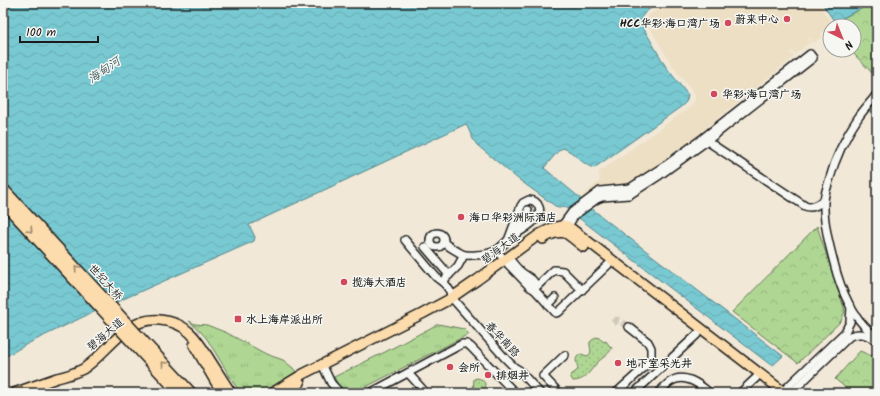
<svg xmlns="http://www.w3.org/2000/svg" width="880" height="396" font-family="Kalam,'LXGW WenKai TC',sans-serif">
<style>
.built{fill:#eddfc4}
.grass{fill:url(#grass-tufts);stroke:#667a58}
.forest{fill:url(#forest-crowns);stroke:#667a58}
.garden{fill:url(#garden-dots);stroke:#667a58}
.water{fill:url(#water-waves);stroke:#548489}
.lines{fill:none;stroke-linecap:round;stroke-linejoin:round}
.minor-tunnel{stroke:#d1c9bb;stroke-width:7;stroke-dasharray:7 3.5;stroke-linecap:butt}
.minor-casing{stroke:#1c1c1c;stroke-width:10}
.major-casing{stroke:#1c1c1c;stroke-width:12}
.minor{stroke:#f6f6f2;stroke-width:7}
.major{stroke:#fcdcac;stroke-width:9}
.highway-bridge-casing{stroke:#1c1c1c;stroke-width:13;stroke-linecap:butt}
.highway-bridge{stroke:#fcdcac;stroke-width:10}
.oneway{stroke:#97866b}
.poi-dot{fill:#d1495b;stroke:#f6f6f2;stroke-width:1.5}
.labels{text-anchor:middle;stroke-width:3;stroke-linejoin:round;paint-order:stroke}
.poi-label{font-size:11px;font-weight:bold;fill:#1c1c1c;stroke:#f6f6f2;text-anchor:start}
.street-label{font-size:11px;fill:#1c1c1c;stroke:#f6f6f2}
.water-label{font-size:12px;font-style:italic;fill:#3d595c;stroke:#f6f6f2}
</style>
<defs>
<pattern id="grass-tufts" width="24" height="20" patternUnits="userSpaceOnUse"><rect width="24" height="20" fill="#afd793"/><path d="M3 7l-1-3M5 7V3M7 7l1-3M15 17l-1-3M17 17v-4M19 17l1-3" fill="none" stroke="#96b87e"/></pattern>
<pattern id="forest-crowns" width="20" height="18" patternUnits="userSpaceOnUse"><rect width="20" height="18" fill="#afd793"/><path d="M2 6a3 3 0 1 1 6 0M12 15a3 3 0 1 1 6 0" fill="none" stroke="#96b87e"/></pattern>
<pattern id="garden-dots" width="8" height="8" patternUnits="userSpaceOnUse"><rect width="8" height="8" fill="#afd793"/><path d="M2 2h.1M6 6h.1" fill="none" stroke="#96b87e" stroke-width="1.8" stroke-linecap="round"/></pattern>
<pattern id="water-waves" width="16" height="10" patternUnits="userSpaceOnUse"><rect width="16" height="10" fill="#79c9d2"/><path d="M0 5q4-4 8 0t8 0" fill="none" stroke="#68acb4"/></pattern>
</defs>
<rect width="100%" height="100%" fill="#f1e8d7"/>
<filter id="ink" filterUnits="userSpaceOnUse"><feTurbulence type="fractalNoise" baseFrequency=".025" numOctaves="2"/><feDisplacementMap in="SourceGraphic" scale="8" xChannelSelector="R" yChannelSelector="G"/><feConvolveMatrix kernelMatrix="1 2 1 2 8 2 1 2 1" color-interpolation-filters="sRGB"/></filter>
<g filter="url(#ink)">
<path class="built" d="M668,3H818L831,23L829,24L830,26L829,27L821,34L822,36L814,43L809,37L808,38L811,42L795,54L792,51L790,52L794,57L717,119L718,121L713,124L712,123L700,133L701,134L638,178L590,204L580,198L600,181L599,172L689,108L695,100V96L694,93L673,67L646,21L647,18L650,14Z"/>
<g class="grass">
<path d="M189,321L195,324L207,325L227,333L266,354L283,360L293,368L296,372L261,393H240L207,339L200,331Z"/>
<path d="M438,324L464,329L469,334L354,393H345L339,386L334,377L385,352Z"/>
</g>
<g class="forest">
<path d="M872,3H877V78L850,50H854V26H830V31L829,27L830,26L829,24L834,21H837Z"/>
<path d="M817,226L845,311L841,321L798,363L732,312Z"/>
<path d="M860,351L877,358V393H852L835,379Z"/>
</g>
<g class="garden">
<path d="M596,337L599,338L604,342L606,341L608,344L612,348C608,356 601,358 596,364C589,372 585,381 573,381L570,376C572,373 576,373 578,369C577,362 573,358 581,354L587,356C594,353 589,348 590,342Z"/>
<path d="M477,378C485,379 487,386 485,393H470L473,390L474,379Z"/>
</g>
<g class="water">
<path d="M3,3H660C652,8 639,13 641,24L666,67L688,95L686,102L682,106L594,168C582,165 575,152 563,148L559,150L544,168L580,198V199L606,220L783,356L772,366L575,215L564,206L560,208H558L518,179L477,145L473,139L466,124L249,225L255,237L254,241L252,242L85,316L27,344L3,358Z"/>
<path d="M822,3H872L837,21H834Z"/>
</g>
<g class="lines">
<path class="minor-tunnel" d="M613,323L617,320L620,321L629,327"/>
<g class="minor-casing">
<g id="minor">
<path d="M877,94C871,102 864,109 858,118C845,137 835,159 829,181C827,188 824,195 824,202C823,224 831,252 837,274C844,297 856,323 877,337"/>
<path d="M704,139L805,206C812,209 818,205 824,200"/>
<path d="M529,200C534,200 537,202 539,207C544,219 518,233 509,238L521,206L523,203Z"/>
<path d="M561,227L572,212L600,191L630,188L666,165L703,138L810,54L813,58L707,141L660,175L629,195L602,197L597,199L575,215L565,230"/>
<circle cx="437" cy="240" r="7"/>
<path d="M405,240L436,277L445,284"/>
<path d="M444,243C450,247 456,251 462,254C466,256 471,255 475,255C497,254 499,249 514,234C520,227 527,220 528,210"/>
<path d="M425,247L449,275"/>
<path d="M497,251L508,264L530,287L534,289L554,311L556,313L559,312L564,307L608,265"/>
<path d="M464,255L458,266L446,278L444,282L445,284L450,291L451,297L504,357L514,367L519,370L540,393"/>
<path d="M508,257C512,262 515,266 519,270C525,276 534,278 536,286L534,289"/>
<path d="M534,289L554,270L563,271L582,290"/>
<path d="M548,305L555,298"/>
<path d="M322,364L331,383L340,393"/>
<path d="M408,373L426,393"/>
<path d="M370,393L462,344H467L471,347L515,393"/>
<path d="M559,393L543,376L565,355"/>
<path d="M616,393L647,365L651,358V348L648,342L629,327"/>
<path d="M634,393L702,330"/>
<path d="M658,393C662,389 666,385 670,382C684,372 699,384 710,393"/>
<path d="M740,393L756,378"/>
<path d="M781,393L845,332L850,322L851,307"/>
<path d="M791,393L850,336C859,332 865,334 874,339"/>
</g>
</g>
<g class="major-casing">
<g id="major">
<path d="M543,239C548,235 558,231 565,233C570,235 579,244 584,247"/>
<path d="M194,345L222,393"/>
<path d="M14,393C28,388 43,383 57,378C66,376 75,373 83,369C99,359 112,340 128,329C138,322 149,319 160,320C187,322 197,339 210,360C217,371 224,382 231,393"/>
<path d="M272,393L303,374L422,314L448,300L477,280L540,234L552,228L564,225L568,226L785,393"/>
<path d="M284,393L300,383"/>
</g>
</g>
<use href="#minor" class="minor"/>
<use href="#major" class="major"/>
<g class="highway-bridge-casing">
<g id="highway-bridge">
<path d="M3,189L191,393"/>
<path d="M3,202L179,393"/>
</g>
</g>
<use href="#highway-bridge" class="highway-bridge"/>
</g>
<defs><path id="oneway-chevron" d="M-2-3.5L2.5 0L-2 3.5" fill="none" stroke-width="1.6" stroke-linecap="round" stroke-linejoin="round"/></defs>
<g class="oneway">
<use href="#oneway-chevron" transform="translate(30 230) rotate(47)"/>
<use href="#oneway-chevron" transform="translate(77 268) rotate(-133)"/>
<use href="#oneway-chevron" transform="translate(164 364) rotate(-133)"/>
</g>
</g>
<g class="poi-dot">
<circle cx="787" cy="19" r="4"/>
<circle cx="728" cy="23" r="4"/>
<circle cx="714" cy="94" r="4"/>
<circle cx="461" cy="217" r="4"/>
<circle cx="344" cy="282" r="4"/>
<rect x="234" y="315" width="8" height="8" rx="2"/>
<circle cx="618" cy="363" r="4"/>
<circle cx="450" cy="367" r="4"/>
<circle cx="488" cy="375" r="4"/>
</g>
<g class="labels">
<g class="poi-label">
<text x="779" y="23" text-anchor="end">蔚来中心</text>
<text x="720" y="27" text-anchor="end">HCC华彩·海口湾广场</text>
<text x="722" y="98">华彩·海口湾广场</text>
<text x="469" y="221">海口华彩洲际酒店</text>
<text x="352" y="286">揽海大酒店</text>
<text x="246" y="323">水上海岸派出所</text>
<text x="626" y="367">地下室采光井</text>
<text x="458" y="371">会所</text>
<text x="496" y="379">排烟井</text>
</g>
<g class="street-label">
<text transform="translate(500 248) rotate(-36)" y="4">碧海大道</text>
<text transform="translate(106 282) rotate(48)" y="4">世纪大桥</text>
<text transform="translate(105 334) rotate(-40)" y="4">碧海大道</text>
<text transform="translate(503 339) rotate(47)" y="4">春华南路</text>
</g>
<g class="water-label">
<text transform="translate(104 70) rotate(-35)" y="4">海甸河</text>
</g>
</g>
<rect width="880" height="396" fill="none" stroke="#f6f6f2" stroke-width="16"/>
<rect x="8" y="8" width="864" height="380" fill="none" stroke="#1c1c1c" stroke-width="1.5" filter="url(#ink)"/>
<g transform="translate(842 38) rotate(137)"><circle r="19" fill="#f6f6f2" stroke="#9f9f9c"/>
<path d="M0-3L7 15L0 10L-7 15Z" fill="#d1495b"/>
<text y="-6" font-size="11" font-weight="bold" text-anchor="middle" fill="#1c1c1c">N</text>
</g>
<path d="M20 36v6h78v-6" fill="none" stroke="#1c1c1c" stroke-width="2"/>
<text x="26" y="36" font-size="12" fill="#1c1c1c" stroke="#f6f6f2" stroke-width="3" paint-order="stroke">100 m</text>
</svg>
